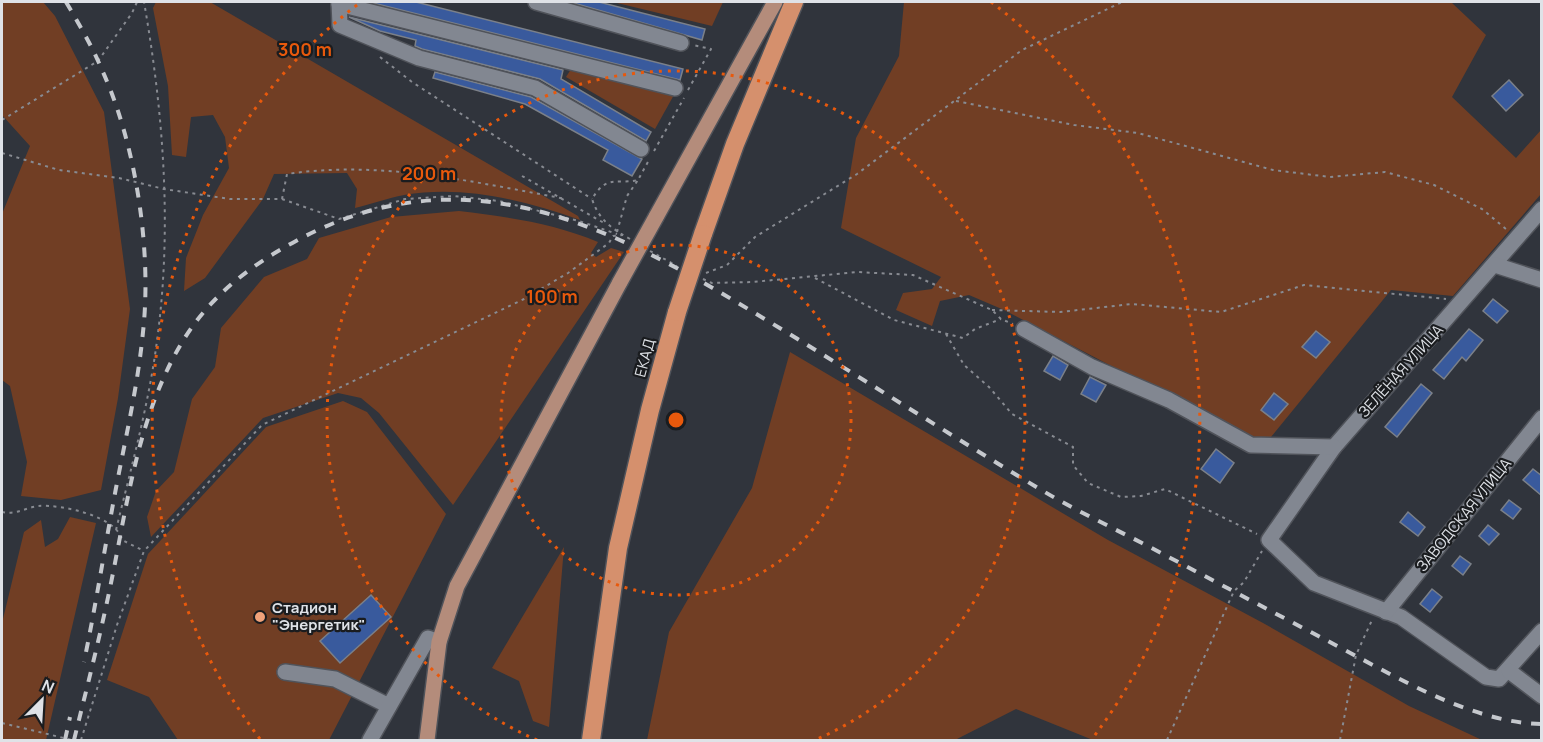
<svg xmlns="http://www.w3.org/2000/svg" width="1543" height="742" font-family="Manrope,sans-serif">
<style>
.green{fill:#713e24}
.building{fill:#395a9d;stroke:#7b8089;stroke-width:1.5}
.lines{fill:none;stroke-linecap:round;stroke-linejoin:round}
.minor-casing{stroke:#50535a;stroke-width:18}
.major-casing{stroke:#50535a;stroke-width:18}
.highway-casing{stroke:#50535a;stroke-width:21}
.path{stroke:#888b92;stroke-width:2;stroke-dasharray:3 4.5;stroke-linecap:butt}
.minor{stroke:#828791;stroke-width:15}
.major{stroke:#b48c7b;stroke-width:15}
.highway{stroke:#d5906d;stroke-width:18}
.rail{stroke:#c5c8cd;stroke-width:4;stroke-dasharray:10 10;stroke-linecap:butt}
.major-bridge-casing{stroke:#50535a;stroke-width:18;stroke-linecap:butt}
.highway-bridge-casing{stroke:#50535a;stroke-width:21;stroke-linecap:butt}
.major-bridge{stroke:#b48c7b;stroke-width:15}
.highway-bridge{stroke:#d5906d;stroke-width:18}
.ring{fill:none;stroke:#e8590c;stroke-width:3;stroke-dasharray:3 6}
.poi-dot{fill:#f0a27a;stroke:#1a1c1f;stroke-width:2}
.labels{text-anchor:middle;stroke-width:4.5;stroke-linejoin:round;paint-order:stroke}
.street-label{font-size:15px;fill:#dfe2e7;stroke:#1a1c1f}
.poi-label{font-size:15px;font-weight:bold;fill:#dfe2e7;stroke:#1a1c1f;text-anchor:start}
.centre{fill:#e8590c;stroke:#1a1c1f;stroke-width:3}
.ring-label{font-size:18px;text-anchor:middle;font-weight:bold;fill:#e8590c;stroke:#1a1c1f;stroke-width:4.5;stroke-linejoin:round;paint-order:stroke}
</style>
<rect width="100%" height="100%" fill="#30343c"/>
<g class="green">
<path d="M2,2H43L55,16L104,112L130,309L118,398L101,490L61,500L21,496L27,462L10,386L2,380V214L30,146L2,115Z"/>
<path d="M156,2H210L578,216L580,220C523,200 464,185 404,195C388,198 371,204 355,208L357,189L347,173L274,174L263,199L205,278L184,291L186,258L203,215L229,168L225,137L213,115L191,117L186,157L172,155L168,86L153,8Z"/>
<path d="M613,2H723L712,26Z"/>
<path d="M904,2H1451L1486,35L1452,97L1516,158L1541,130V194L1453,296L1391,290L1258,453L1165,394L1004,310L969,295L940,301L932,326L896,310L903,293L932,289L941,277L841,228L856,138L899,56Z"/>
<path d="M573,66L675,93L655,129L566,77Z"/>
<path d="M459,211C507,217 553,223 598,242L591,253L596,257L611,248L624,252L453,505L379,413L361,398L338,393L263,418L151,537L147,517L156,491L174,472L192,399L215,367L221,328L264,277L307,259L319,238L391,217Z"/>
<path d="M790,352L1108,540L1263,623L1409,706L1482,740H1093L1016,709L955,740H647L669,632L752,488Z"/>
<path d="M343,401L367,412L446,514L329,740H178L149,697L107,680L148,554L266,427Z"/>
<path d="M70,517L96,523L46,740H2V623L24,532L41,520L45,547L58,539Z"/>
<path d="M564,547L549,727L533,721L519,681L492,668Z"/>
</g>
<g class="building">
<path d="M369,2H416L683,69L680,80Z"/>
<path d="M570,2H599L705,29L702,40Z"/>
<path d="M349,17L563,70L561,79L651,132L646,141L540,79L422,49L415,46L416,40L380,31Z"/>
<path d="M435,72L531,97L642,159L632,176L603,160L608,150L525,104L433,78Z"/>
<path d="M1509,80L1523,95L1506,111L1492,96Z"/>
<path d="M1493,299L1508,311L1497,323L1483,311Z"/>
<path d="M1469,329L1483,340L1466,361L1462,357L1444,379L1433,370Z"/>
<path d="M1316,331L1330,342L1316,358L1302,347Z"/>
<path d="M1053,356L1068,365L1060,380L1044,371Z"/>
<path d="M1090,377L1106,385L1096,402L1081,394Z"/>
<path d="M1421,384L1432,393L1397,437L1385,427Z"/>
<path d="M1274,393L1288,404L1274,420L1261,410Z"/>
<path d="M1216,449L1234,463L1220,483L1201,469Z"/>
<path d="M1533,469L1542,476V496L1523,480Z"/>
<path d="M1509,500L1521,509L1513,519L1501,510Z"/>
<path d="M1408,512L1425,527L1418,536L1400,522Z"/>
<path d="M1488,525L1499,534L1489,545L1479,536Z"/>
<path d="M1460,556L1471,564L1463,575L1452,566Z"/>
<path d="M1432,589L1442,597L1430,612L1420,604Z"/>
<path d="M371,595L391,617L340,663L320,641Z"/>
</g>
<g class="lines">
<g class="minor-casing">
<g id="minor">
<path d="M339,2L340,25L419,58L535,88L641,149"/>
<path d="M536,2L681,43"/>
<path d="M339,4L675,88"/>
<path d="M1542,209L1334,447L1269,540L1314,583L1401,617L1486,677L1499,679L1542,631"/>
<path d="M1495,265L1542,280"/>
<path d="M1024,329L1092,367L1169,400L1251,445L1334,447"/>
<path d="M1386,612L1542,418"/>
<path d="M1509,671L1542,696"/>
<path d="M285,672L335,679L389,706"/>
<path d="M370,740L428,638L439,642"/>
</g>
</g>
<g class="major-casing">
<g id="major">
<path d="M656,217L775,2"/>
<path d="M427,740L439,642L457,586L620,282"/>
</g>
</g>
<g class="highway-casing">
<g id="highway">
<path d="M703,234L735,144L794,2"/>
<path d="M591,740L618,548L650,410L677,312"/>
</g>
</g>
<g class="path">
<path d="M380,57L412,82L592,199"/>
<path d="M688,90L711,49L693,45"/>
<path d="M956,101L1074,125L1138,133L1273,170L1330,177L1385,172L1434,185L1482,209L1506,229"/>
<path d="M2,120L98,61L132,13L137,2"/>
<path d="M654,151L684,98"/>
<path d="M2,153L59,170L119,178L164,189L230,199H282L287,174C380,160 474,182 566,199"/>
<path d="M522,176L604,223"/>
<path d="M282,199L339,219L405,199L454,196L499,201L579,221L617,234"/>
<path d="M617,232L627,196L638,180"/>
<path d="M630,239C611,228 599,220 592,199C607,174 615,185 638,180L649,160"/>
<path d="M650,251L677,266"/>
<path d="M706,273L727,265L755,237L857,174L1022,50L1122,2"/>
<path d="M815,278L894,320L963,338L975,329L1001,319"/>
<path d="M703,279L712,283L753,282L857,272L913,275L992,310L1001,319L1013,324"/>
<path d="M992,310L1060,312L1132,304L1221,312L1304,285L1446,299"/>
<path d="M946,334L964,365L989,387L1012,414L1073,447V465L1088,483L1121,497L1141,496L1165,489L1257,534"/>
<path d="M2,512C16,515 25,508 38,506C60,504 117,516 122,540L144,551"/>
<path d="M116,530C132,464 150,400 158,333C172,223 163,110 144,2"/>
<path d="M2,723L72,740"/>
<path d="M81,740L117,625L144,551L262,425L524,299L568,273L609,243L613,236L623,235"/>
<path d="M1167,740L1234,591L1244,582L1262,551"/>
<path d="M1340,740L1356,655L1372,620"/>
</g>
<use href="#minor" class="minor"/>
<use href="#major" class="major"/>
<use href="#highway" class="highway"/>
<g class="rail">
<path d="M66,2C79,24 92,46 102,70C136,144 152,251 143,332C138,384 126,436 116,488C105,546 96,604 84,662"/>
<path d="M65,740L70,717"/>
<path d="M74,740C87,687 101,633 112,578C128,499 139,415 181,344C208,298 249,266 296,241C480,141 638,242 796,338C877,388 957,439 1038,488C1071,508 1107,525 1142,543C1203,575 1263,607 1324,639C1388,672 1469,723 1542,724"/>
</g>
<g class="major-bridge-casing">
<path id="major-bridge" d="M620,282L656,217"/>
</g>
<g class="highway-bridge-casing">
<path id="highway-bridge" d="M677,312L703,234"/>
</g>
<use href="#major-bridge" class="major-bridge"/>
<use href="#highway-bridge" class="highway-bridge"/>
</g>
<g class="ring">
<circle cx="676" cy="420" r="175"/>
<path d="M537 740A349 349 0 1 1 815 740"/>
<path d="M260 739A524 524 0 0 1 361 2M991 2A524 524 0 0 1 1092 739"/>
</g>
<circle class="poi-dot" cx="260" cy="617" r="6"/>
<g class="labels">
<g class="street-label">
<text transform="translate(645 358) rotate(-75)" y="5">ЕКАД</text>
<text transform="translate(1401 371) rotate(-48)" y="5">ЗЕЛЁНАЯ УЛИЦА</text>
<text transform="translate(1464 515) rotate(-51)" y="5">ЗАВОДСКАЯ УЛИЦА</text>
</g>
<g class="poi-label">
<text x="272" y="613">Стадион<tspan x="272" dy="17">"Энергетик"</tspan></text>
</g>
</g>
<circle cx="676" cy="420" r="9" class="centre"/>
<g class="ring-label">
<text x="305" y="56">300 m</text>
<text x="429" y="180">200 m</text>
<text x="552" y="303">100 m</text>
</g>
<rect width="1543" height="742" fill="none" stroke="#dfe2e7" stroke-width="6"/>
<g transform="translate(42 700) rotate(24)" stroke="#1a1c1f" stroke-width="4.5" paint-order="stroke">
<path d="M0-4.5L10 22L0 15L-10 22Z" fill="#dfe2e7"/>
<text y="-9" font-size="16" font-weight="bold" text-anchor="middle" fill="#dfe2e7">N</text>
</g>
</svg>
